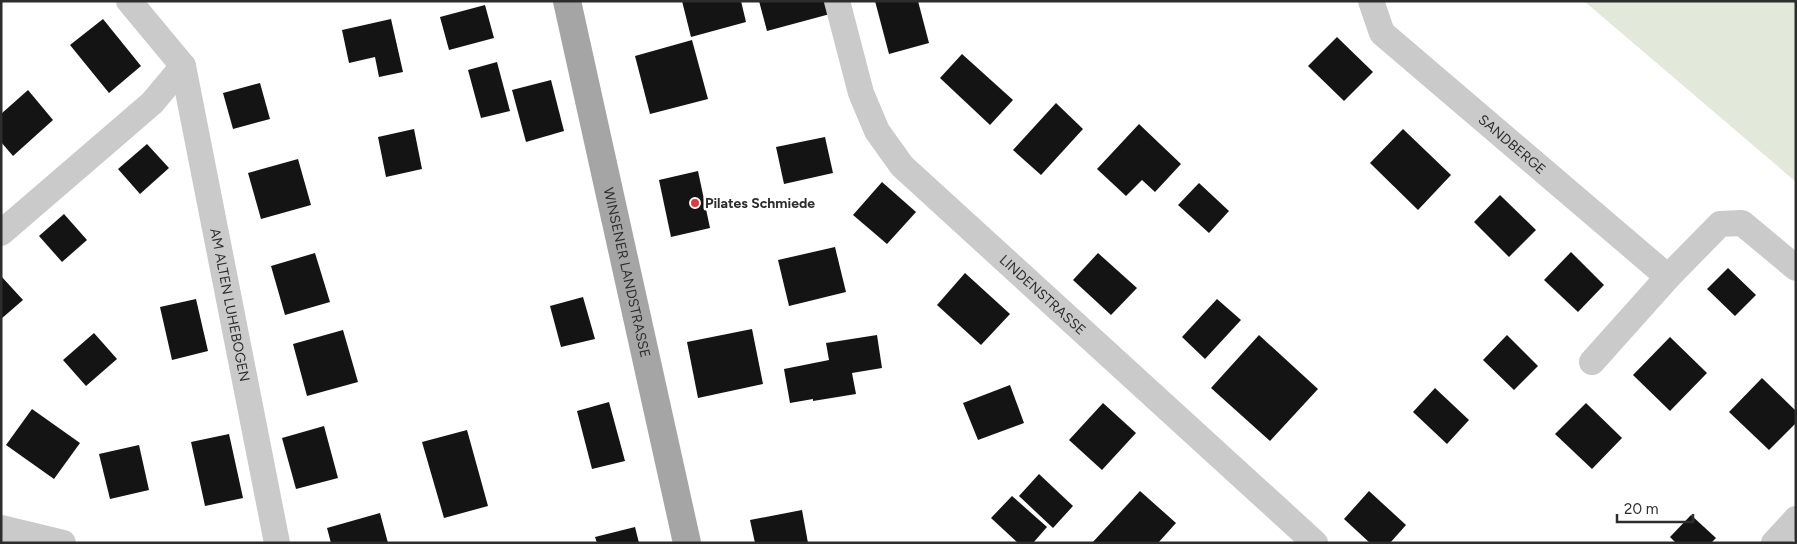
<svg xmlns="http://www.w3.org/2000/svg" width="1797" height="544" font-family="Figtree,sans-serif">
<style>
.green{fill:#e2e9db}
.building{fill:#141414}
.lines{fill:none;stroke-linecap:round;stroke-linejoin:round}
.minor{stroke:#cacaca;stroke-width:26}
.major{stroke:#a5a5a5;stroke-width:28}
.poi-dot{fill:#d43e42;stroke:#fff;stroke-width:2}
.labels{text-anchor:middle;stroke-width:5;stroke-linejoin:round;paint-order:stroke}
.street-label{font-size:14px;fill:#2d2d2d;stroke:#fff}
.poi-label{font-size:14px;font-weight:bold;fill:#2d2d2d;stroke:#fff;text-anchor:start}
</style>
<rect width="100%" height="100%" fill="#fff"/>
<path class="green" d="M1584,1H1796V182Z"/>
<g class="building">
<path d="M682,1H741L746,22L691,37Z"/>
<path d="M759,1H827L830,14L767,31Z"/>
<path d="M875,1H918L929,43L889,54Z"/>
<path d="M485,5L494,38L449,50L440,17Z"/>
<path d="M103,19L141,66L109,93L70,45Z"/>
<path d="M391,19L403,72L379,77L375,57L349,63L342,30Z"/>
<path d="M1337,37L1373,72L1344,101L1308,66Z"/>
<path d="M692,40L708,99L650,114L635,56Z"/>
<path d="M962,54L1013,100L990,125L940,78Z"/>
<path d="M497,62L510,111L481,118L468,70Z"/>
<path d="M551,80L564,131L526,142L512,90Z"/>
<path d="M260,83L270,119L233,129L223,93Z"/>
<path d="M28,90L53,120L13,156L1,142V114Z"/>
<path d="M1056,103L1083,129L1041,175L1013,150Z"/>
<path d="M1139,124L1181,164L1155,192L1142,180L1126,196L1097,169Z"/>
<path d="M414,129L422,169L386,177L378,137Z"/>
<path d="M1403,129L1451,175L1418,210L1370,163Z"/>
<path d="M825,137L833,173L784,184L776,147Z"/>
<path d="M147,144L169,168L140,194L118,169Z"/>
<path d="M298,159L311,205L261,219L248,173Z"/>
<path d="M698,171L710,228L671,237L659,180Z"/>
<path d="M882,182L916,212L887,244L853,215Z"/>
<path d="M1199,183L1229,211L1209,233L1178,205Z"/>
<path d="M1500,195L1536,230L1509,257L1474,222Z"/>
<path d="M64,214L87,240L62,262L39,236Z"/>
<path d="M835,247L846,292L789,306L778,260Z"/>
<path d="M1571,252L1604,285L1578,312L1544,280Z"/>
<path d="M315,253L330,302L285,315L271,266Z"/>
<path d="M1098,253L1137,288L1111,315L1073,280Z"/>
<path d="M1728,268L1756,295L1735,316L1707,289Z"/>
<path d="M965,273L1010,314L981,345L937,305Z"/>
<path d="M1,276L23,300L1,319Z"/>
<path d="M583,297L595,339L561,347L550,306Z"/>
<path d="M196,299L208,351L172,360L160,307Z"/>
<path d="M1217,299L1241,320L1205,359L1182,337Z"/>
<path d="M752,329L763,384L698,398L687,342Z"/>
<path d="M343,330L358,382L307,396L293,344Z"/>
<path d="M94,333L117,359L86,386L63,360Z"/>
<path d="M877,335L882,368L852,373L856,394L813,401V399L790,403L784,369L829,360L826,343Z"/>
<path d="M1259,335L1318,389L1270,441L1211,388Z"/>
<path d="M1507,335L1538,366L1514,390L1483,360Z"/>
<path d="M1670,337L1707,373L1670,411L1633,375Z"/>
<path d="M1762,378L1796,411V423L1769,450L1729,412Z"/>
<path d="M1010,385L1024,423L978,440L963,403Z"/>
<path d="M1435,388L1469,420L1447,444L1413,412Z"/>
<path d="M609,402L625,461L592,469L577,411Z"/>
<path d="M1103,403L1136,433L1102,470L1069,440Z"/>
<path d="M1586,403L1622,438L1592,469L1555,434Z"/>
<path d="M32,409L80,443L54,479L6,445Z"/>
<path d="M324,426L338,478L296,489L282,438Z"/>
<path d="M467,430L488,506L444,518L422,442Z"/>
<path d="M229,434L243,498L205,506L191,442Z"/>
<path d="M139,445L149,490L110,499L99,454Z"/>
<path d="M1039,474L1073,506L1053,528L1019,496Z"/>
<path d="M1140,491L1176,523L1158,543H1092Z"/>
<path d="M1369,491L1406,525L1390,543H1370L1344,519Z"/>
<path d="M1012,496L1047,527L1033,543H1018L991,518Z"/>
<path d="M802,510L808,543H755L750,520Z"/>
<path d="M380,513L388,543H331L327,528Z"/>
<path d="M1691,515L1716,538L1711,543H1676L1670,537Z"/>
<path d="M635,527L639,543H597L595,537Z"/>
</g>
<g class="lines">
<g class="minor">
<path id="s1" d="M129,1L183,66L277,543"/>
<path id="s2" d="M837,1L861,93L877,131L902,166L1315,543"/>
<path id="s3" d="M1371,1L1382,33L1668,277L1720,224L1742,223L1796,268"/>
<path d="M1,233L152,103L183,66"/>
<path d="M1592,362L1668,277"/>
<path d="M1,528L63,543"/>
<path d="M1774,543L1796,519"/>
</g>
<path class="major" id="s4" d="M567,1L687,543"/>
</g>
<circle class="poi-dot" cx="695" cy="203" r="5"/>
<g class="labels">
<g class="street-label">
<text dy="5" stroke="none"><textPath href="#s3" startOffset="205">SANDBERGE</textPath></text>
<text dy="5" stroke="none"><textPath href="#s4" startOffset="278">WINSENER LANDSTRASSE</textPath></text>
<text dy="5" stroke="none"><textPath href="#s2" startOffset="370">LINDENSTRASSE</textPath></text>
<text dy="5" stroke="none"><textPath href="#s1" startOffset="328">AM ALTEN LUHEBOGEN</textPath></text>
</g>
<g class="poi-label">
<text x="705" y="208">Pilates Schmiede</text>
</g>
</g>
<rect width="1797" height="544" fill="none" stroke="#2d2d2d" stroke-width="5"/>
<path d="M1617 514v8h76v-8" fill="none" stroke="#2d2d2d" stroke-width="2.5"/>
<text x="1624" y="514" font-size="15" fill="#2d2d2d" stroke="#ffffff" stroke-width="4" paint-order="stroke">20 m</text>
</svg>
